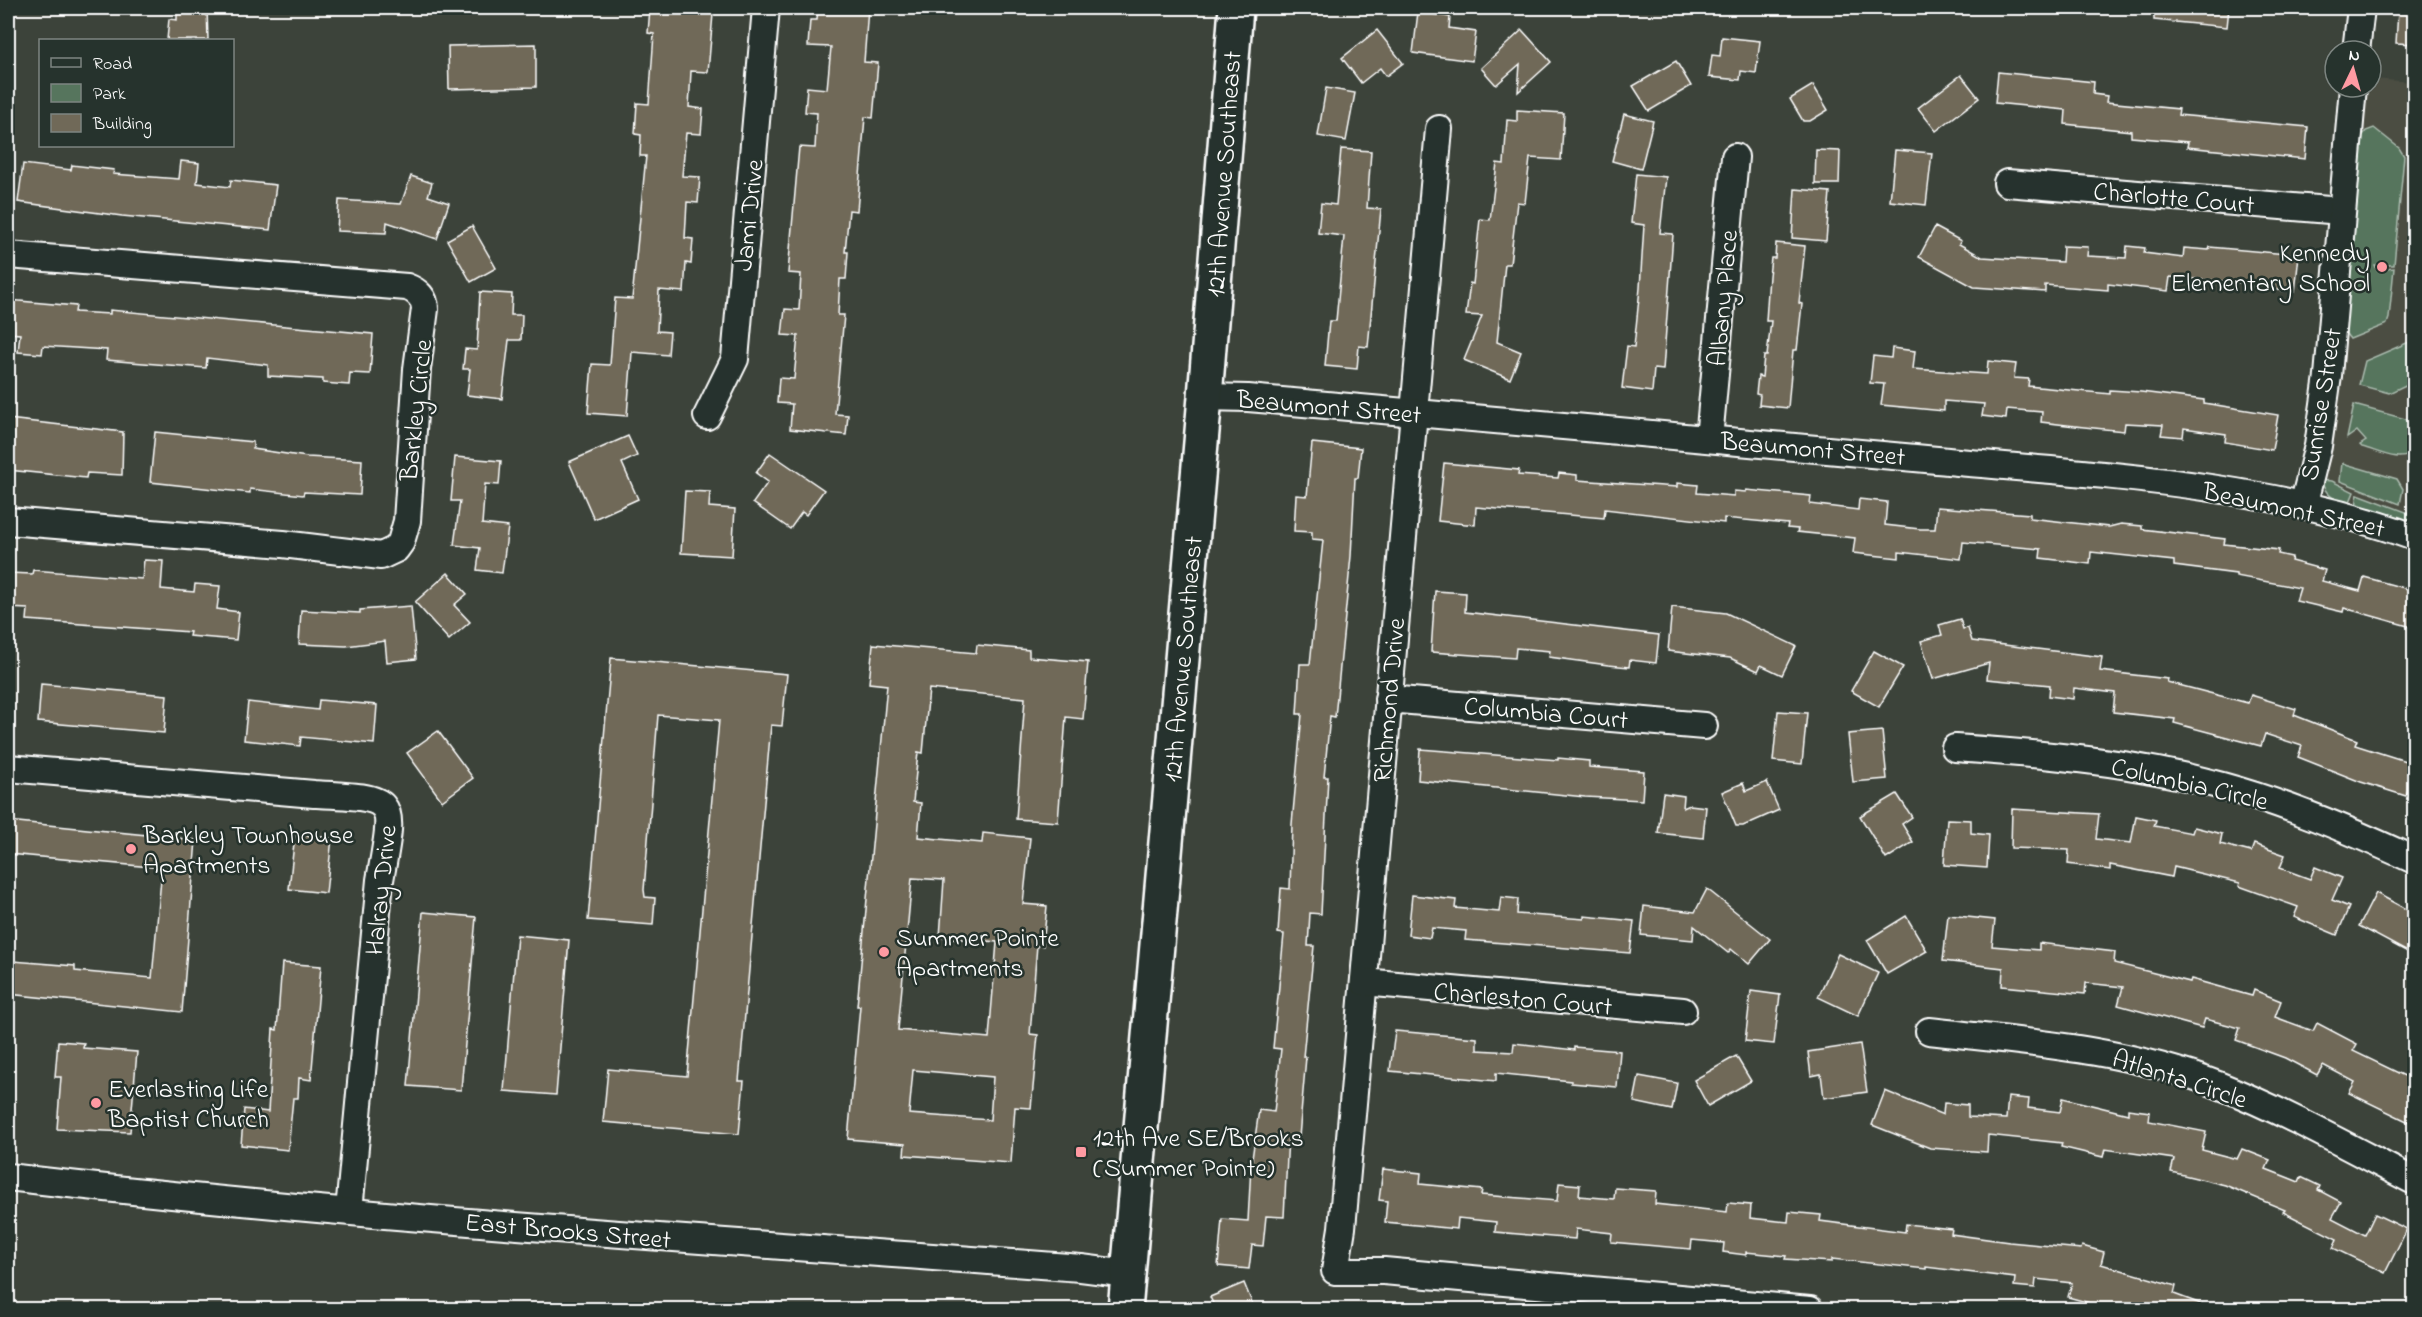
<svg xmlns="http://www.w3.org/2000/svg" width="2422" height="1317" font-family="'Indie Flower',sans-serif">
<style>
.built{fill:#4c4e43}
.green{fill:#56755d;stroke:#aabaae;stroke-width:1.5}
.building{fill:#706958;stroke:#fff;stroke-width:1.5;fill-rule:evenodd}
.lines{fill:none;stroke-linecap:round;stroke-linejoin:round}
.street-casing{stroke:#fff;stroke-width:30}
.primary-casing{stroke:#fff;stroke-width:38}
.street{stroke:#26332d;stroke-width:26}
.primary{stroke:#26332d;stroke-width:33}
.poi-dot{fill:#ff9aa2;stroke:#26332d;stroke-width:2}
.labels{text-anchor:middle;stroke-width:5;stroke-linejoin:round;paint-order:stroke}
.street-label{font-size:26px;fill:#fff;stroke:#26332d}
.poi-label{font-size:26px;fill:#fff;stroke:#26332d;text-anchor:start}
</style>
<rect width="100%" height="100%" fill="#3c433a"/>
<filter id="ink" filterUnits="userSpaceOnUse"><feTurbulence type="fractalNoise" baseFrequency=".0167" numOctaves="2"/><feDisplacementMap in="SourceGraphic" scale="12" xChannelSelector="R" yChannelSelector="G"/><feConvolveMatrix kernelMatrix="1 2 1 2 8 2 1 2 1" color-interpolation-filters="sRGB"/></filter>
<g filter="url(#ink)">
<path class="built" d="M2371,79L2414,82V526L2349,504L2328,494L2323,487L2322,472L2365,87H2371Z"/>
<g class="green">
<path d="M2374,128L2399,148L2404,156L2394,265H2375L2377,270L2394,268L2389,318L2387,324L2350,339L2343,330L2361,138L2366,131Z"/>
<path d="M2414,340V381L2389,393L2359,385L2365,361Z"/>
<path d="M2354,405L2413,421L2414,452C2401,464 2378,451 2362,447L2360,445L2366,441L2357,431L2347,438Z"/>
<path d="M2342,463L2397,479L2403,489L2400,504L2340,481Z"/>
<path d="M2321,480L2332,481L2354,492L2349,504C2334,500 2325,495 2321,480Z"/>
<path d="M2358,494L2414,515V526L2356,506Z"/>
</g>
<g class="building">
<path d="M177,8H207L208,40H167L169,19L177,20Z"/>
<path d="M650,8H699L698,13L713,14L708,72L691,71L689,107L703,109L701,134L686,133L682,176L700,177L698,203L687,202L685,238L693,239L691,264L686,263L684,292L659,290L657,331L670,332L668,355L632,352L627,416L588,413L592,364L610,365L615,298L632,299L646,156H640L641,135L635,134L637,103L649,104L654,34L648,33Z"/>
<path d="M818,8H868L864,62L878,63L873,118L865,117L857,211L849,210L845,252H848L846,279H840L838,315H844L835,414L848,415L846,435L790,429L792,404L777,403L779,378L794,379L798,336L782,335L785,309L799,310L801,274L788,273L799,147L815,148L817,113L805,112L807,87L827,89L831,47L808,46L810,20H817Z"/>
<path d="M2154,8H2229L2227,27L2154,20Z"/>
<path d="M2398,11L2415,12V44L2396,43Z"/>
<path d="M1418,12L1450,17L1449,28L1476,32L1472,61L1413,53Z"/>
<path d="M1377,30L1403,63L1386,76L1380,68L1361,83L1342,58Z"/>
<path d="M1522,30L1551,62L1518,92L1520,64L1496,85L1481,68Z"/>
<path d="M1722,37L1760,41L1756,73L1741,71L1740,80L1709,77L1712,55L1720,56Z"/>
<path d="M536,44V87L449,89L448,46Z"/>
<path d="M1676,61L1691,86L1649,111L1633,86Z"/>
<path d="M1998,72L2094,82L2093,94L2107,96L2106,102L2179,109L2178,115L2308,127L2305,159L2187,147L2188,142L2131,137V131L2065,124L2066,110L1995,103Z"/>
<path d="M1961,75L1979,98L1936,131L1918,108Z"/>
<path d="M1813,85L1828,110L1810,121H1803L1790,99Z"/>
<path d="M1326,88L1355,93L1346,141L1318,136Z"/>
<path d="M1517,110L1564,113L1561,160L1530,158L1525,203L1517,202L1510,264H1505L1497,342L1521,352L1510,379L1464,360L1482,316L1466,315L1470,283L1473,284L1480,219L1490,220L1497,163L1504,164L1507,120L1517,121Z"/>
<path d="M1624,114L1653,121L1641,169L1612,161Z"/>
<path d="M1341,149L1371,151L1367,208L1381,209L1368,347L1359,346L1357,369L1325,366L1329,321H1336L1344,236L1318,233L1321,203L1336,205Z"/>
<path d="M1816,150L1840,151L1839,184H1815Z"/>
<path d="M1895,150L1932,153L1926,205L1890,201Z"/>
<path d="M181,161L199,163L197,183L230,187L231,180L276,185L270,230L122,216L18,202L23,164L71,170L72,165L114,170L113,174L179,179Z"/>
<path d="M1636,174L1666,177L1660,233L1673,234L1663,370L1654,369L1652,392L1622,388L1627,346L1634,347L1640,288L1644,225L1631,223Z"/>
<path d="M411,176L432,183L428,196L449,203L437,239L387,222L386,233L337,231L339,200L401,204Z"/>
<path d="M1795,189L1830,192L1826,241L1792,238Z"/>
<path d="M472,226L496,268L471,282L447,240Z"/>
<path d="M1935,227L1961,241L1959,244L1982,257L2062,262L2063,246L2088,247L2087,256L2126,258L2127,246L2145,248L2144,253L2183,258L2184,248L2209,250L2210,247L2299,255L2295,292L2245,286V283L2170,277L2168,291L2108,284V290L2045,285V292L1974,287L1919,257Z"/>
<path d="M1776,243L1805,246L1799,303L1802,304L1797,350H1793L1788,408L1759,405L1760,395L1756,394L1758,376L1762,377L1764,356H1767L1771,321H1766L1769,276L1771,258H1775Z"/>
<path d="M480,292L512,294L511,315H522L521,340H509L502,399L467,395L470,369H463L465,349L477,350Z"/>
<path d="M8,300L76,306L75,312L110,314V310L373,334L370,374L350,373L349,385L323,383V379L268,376V365L207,358L206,368L106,360L107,350L43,346L42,354L18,352L20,334L8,333Z"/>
<path d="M1892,348L1915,351L1913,369L1987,374L1988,361L2016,364L2014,378L2029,379L2028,386L2110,394V390L2141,392L2204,400V403L2278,415L2272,450L2225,442L2226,434L2184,428L2183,437L2161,435L2163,425L2125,423L2124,431L2084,427L2041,422L2042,412L2007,409L2006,419L1982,416L1984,404L1944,401V411L1881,405L1884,384L1870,383L1873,356L1891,358Z"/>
<path d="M8,419L123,432L122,475L87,473L86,478L8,470Z"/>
<path d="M155,432L253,442V449L307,457L362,460L360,495L304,492L303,495L250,489V493L150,482Z"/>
<path d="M628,436L637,456L622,463L638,499L594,519L569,462Z"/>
<path d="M1312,443L1361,448L1358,478H1355L1351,556L1335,717L1330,716L1324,777H1328L1321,914L1310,913L1308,946H1314L1303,1057H1306L1299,1137L1288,1136L1284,1217L1266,1216L1263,1246L1252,1245L1249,1269L1218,1266L1222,1219L1248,1221L1251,1166L1259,1110L1274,1112L1281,1049L1273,1048L1284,934L1278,933L1281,888L1290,889L1292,824L1302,714H1297L1300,664H1310L1323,540L1312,539V532L1294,531L1296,495L1307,496Z"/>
<path d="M770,453L824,490L806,515L802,512L790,529L753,503L768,482L756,473Z"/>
<path d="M455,457L501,461L499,485L485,484L482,524L508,527L502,573L477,570L480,548L454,545L460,501H451Z"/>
<path d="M1444,463L1519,470L1518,475L1558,478L1559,473L1577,475V480L1677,487V483L1698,485L1697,493L1734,496V491L1746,492V490L1811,496L1810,504L1858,510L1859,499L1887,502L1885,525L1920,529H1935L1937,507L2030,514V518L2109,527L2121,524L2142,526V529L2225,539L2224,544L2279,550L2278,554L2292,557L2291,561L2325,570L2322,581L2360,591L2364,577L2415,591V628L2344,608L2343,612L2296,601L2300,588L2236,576V574L2174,566V561L2091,552L2090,564L2040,558L2041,549L1963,542L1961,559L1899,552V558L1853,553L1855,538L1797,532L1798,529L1787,528L1788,524L1724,518V523L1605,509L1604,518L1476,507L1475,525L1438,521Z"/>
<path d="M685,491L710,492L709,507L735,509L732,556L681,553Z"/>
<path d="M144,560L163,561L161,589L194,592L195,584L220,586L217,609L239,612L236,640L189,636L190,632L27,620L28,609L8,608V573L32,574L33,570L142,579Z"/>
<path d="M448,573L467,594L454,605L470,622L449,640L415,602Z"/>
<path d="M1435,591L1466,593L1465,612L1659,635L1656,663L1630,660L1629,667L1608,665L1549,657L1550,651L1516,648L1515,658L1431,652Z"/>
<path d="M411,606L416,659L387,662L385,641L346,646L299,644L301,610L360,613V610Z"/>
<path d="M1672,607L1726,613L1796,646L1782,675L1761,665L1758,671L1730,658L1668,651Z"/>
<path d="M1960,619L1963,629L1968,628L1972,641L2102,657L2100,671L2168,679L2167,682L2248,703L2251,695L2296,709L2294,715L2357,740L2355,745L2415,764L2406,796L2361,782L2298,757L2302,746L2265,734L2261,746L2174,723L2175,719L2113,712L2115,693L2074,688L2073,699L2049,696L2050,685L1987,679L1989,663L1933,679L1921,641L1942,635L1939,625Z"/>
<path d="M873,644L976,653L977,645L1029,650V657L1088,662L1083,719L1066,717L1058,822L1016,819L1025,698L929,689L923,753L918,752L913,802L921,803L918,837L982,843L983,833L1030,838L1023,904L1047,906L1043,946L1037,945L1030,1034L1038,1035L1031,1108L1015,1107L1011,1163L904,1155L905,1144L848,1139L860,1006H857L887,685L869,683ZM912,878L944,880L940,937L997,942L989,1038L898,1030ZM913,1070L993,1077L990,1120L909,1114Z"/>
<path d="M1874,651L1903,667L1879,707L1851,691Z"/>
<path d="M611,658L787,674L782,726L771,725L739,1081H744L739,1134L603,1122L608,1069L687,1076L719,720L658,715L644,890L645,897L655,898L653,925L588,920Z"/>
<path d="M41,684L167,695L164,733L38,722Z"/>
<path d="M319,700L377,705L374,744L301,737L300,746L244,740L248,702L318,710Z"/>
<path d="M1778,711L1807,713L1802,764L1773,761Z"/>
<path d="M438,731L473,778L442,801L407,753Z"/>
<path d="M1882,731L1887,779L1853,782L1848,734Z"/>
<path d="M1420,749L1558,760V758L1589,761V767L1644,771L1642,800L1585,797L1418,780Z"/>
<path d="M1767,782L1779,810L1743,826H1736L1722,792L1743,783L1746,791Z"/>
<path d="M1663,793L1684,796L1683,808L1690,805L1706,807L1703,838L1658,833Z"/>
<path d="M1897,794L1912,817L1902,824L1913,842L1886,859L1860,816Z"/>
<path d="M2012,809L2099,814L2096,839L2131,843L2136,816L2156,820L2154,826L2192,833L2194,827L2222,834L2220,844L2251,852L2254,844L2285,855L2280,868L2310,879L2315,867L2342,878L2332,900L2349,907L2337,935L2294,917L2298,907L2239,886L2240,883L2174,867L2172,877L2110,865V870L2068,864L2069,850L2011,848Z"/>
<path d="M1947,819L1971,820V833L1989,835L1987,868L1944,865Z"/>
<path d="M8,821L196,840L182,1012L8,994V965H12L13,961L75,966V971L152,978L162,868L8,854Z"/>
<path d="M295,834L332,838L326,893L289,889Z"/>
<path d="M1707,889L1770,939L1749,964L1731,949L1728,953L1694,926L1693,940L1641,935L1644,906L1695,912Z"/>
<path d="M2376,893L2415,914V956L2359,926Z"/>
<path d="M1412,895L1456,900L1455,908L1499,912L1501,897L1518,899L1517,914L1584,919V916L1634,921L1630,953L1465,940L1466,931L1432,928L1430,938L1408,935Z"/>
<path d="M423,912L476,917L461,1090L408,1086Z"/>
<path d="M1948,915L1995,920L1992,946L2039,950V943L2115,952L2114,963L2190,982L2191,979L2252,996L2254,990L2281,1001L2275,1017L2313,1031L2317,1023L2357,1044L2353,1051L2415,1081V1125L2349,1093L2355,1082L2323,1065L2317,1075L2285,1058L2236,1040L2240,1028L2205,1019L2202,1028L2118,1005L2123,987L2086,983L2085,994L2002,986L2003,968L1943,961Z"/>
<path d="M1906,916L1927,951L1887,974L1867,940Z"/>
<path d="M517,935L569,940L556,1095L504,1091Z"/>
<path d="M1838,954L1878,973L1858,1016L1818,997Z"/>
<path d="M282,963L321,966L311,1080L299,1078L298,1098H293L288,1150L241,1145L244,1109L268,1112L273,1029L277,1030Z"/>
<path d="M1751,991L1780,995L1774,1044L1745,1041Z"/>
<path d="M1395,1031L1477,1038V1050L1513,1052L1514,1043L1574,1050V1047L1620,1051L1617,1087L1571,1083V1081L1496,1073V1081L1390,1071Z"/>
<path d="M58,1041L84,1043L83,1048L137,1052L130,1132L57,1129L61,1077H55Z"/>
<path d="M1860,1044L1867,1092L1824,1098L1821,1074L1811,1076L1808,1052Z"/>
<path d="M1736,1056L1751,1081L1708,1106L1694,1080Z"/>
<path d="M1639,1076L1677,1083L1672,1110L1634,1102Z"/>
<path d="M1885,1091L1943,1115L1944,1103L1968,1105V1117L2006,1119L2008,1097L2029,1099L2028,1108L2060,1112L2063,1098L2128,1114V1109L2150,1112L2149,1121L2206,1132L2202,1150L2237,1159L2242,1149L2270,1160L2266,1169L2299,1182L2301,1177L2320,1186L2318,1190L2341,1202L2332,1218L2365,1235L2375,1214L2407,1229L2385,1273L2333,1248L2337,1239L2283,1212L2285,1210L2225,1185L2171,1172L2174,1159L2105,1149L2103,1157L2061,1147L2062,1143L1988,1135L1987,1152L1930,1148L1872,1125Z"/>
<path d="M1383,1169L1421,1173L1420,1184L1482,1190L1481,1195L1557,1201L1559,1183L1580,1185L1579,1196L1614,1199L1615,1188L1656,1191L1655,1204L1727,1212L1728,1203L1751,1205L1750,1218L1788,1222L1789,1212L1821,1215L1820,1221L1905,1232L1906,1224L1952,1229L1951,1234L2009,1242L2081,1249L2082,1246L2104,1252L2101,1264L2176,1286L2174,1294L2212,1308L2161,1310L2145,1305L2143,1310H2115L2068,1297L2072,1283L2036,1279L2035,1288L2014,1286L2015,1278L1926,1267V1269L1832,1259V1262L1785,1259L1786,1256L1746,1252V1255L1723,1252L1724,1243L1692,1240L1691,1249L1611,1242L1612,1233L1576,1229L1575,1239L1495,1232L1496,1222L1458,1218L1457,1229L1385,1222L1387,1201L1379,1200Z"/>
<path d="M1244,1283L1255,1310H1216L1210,1297Z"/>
</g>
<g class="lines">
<g class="street-casing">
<g id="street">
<path d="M2356,51L2361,8"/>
<path d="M1439,129L1342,1228L1335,1271H1384L1810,1310"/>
<path d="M2007,183L2341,211"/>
<path d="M8,255L407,287C418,291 425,298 425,309L417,369L407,521L401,542L396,549L381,556L283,544L8,521"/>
<path d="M1205,397L1248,398C1478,419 1707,438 1937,460C2097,475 2262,482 2414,537"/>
<path d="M707,416L735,359L766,8"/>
<path d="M1709,439L1735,157"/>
<path d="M2303,506L2318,446L2328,376L2353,87"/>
<path d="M1388,699L1704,726"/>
<path d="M1955,748C2044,754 2135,762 2222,786C2288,804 2352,831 2414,860"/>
<path d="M8,768L314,794C398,798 395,797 380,880L349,1211"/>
<path d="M1364,982L1683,1011"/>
<path d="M1929,1031C2026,1042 2127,1049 2218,1085C2286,1112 2350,1148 2414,1181"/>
<path d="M8,1177C364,1219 723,1241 1081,1268L1128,1274"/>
</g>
</g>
<g class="primary-casing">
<path id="primary" d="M1125,1310L1205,397L1236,8"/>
</g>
<use href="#street" class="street"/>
<use href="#primary" class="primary"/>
</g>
</g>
<g class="poi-dot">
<circle cx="2382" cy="267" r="6"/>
<circle cx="131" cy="849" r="6"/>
<circle cx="884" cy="952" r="6"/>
<circle cx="96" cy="1103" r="6"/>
<rect x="1075" y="1146" width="12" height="12" rx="3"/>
</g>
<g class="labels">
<g class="street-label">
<text transform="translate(1223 174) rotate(-86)" y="9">12th Avenue Southeast</text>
<text transform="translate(2174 197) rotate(5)" y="9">Charlotte Court</text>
<text transform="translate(748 215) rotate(-84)" y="9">Jami Drive</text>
<text transform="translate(1722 298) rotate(-85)" y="9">Albany Place</text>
<text transform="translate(2320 404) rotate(-81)" y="9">Sunrise Street</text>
<text transform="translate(1329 406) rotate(5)" y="9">Beaumont Street</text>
<text transform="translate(415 410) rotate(-84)" y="9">Barkley Circle</text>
<text transform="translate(1813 448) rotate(5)" y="9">Beaumont Street</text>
<text transform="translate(2294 509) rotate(12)" y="9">Beaumont Street</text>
<text transform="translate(1182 659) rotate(-85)" y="9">12th Avenue Southeast</text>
<text transform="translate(1388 700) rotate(-85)" y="9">Richmond Drive</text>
<text transform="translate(1546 712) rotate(5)" y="9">Columbia Court</text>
<text transform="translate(2190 783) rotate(13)" y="9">Columbia Circle</text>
<text transform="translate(380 890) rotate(-84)" y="9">Halray Drive</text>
<text transform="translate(1523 998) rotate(5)" y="9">Charleston Court</text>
<text transform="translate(2180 1078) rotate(18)" y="9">Atlanta Circle</text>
<text transform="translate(568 1230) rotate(5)" y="9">East Brooks Street</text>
</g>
<g class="poi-label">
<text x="2370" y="261" text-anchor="end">Kennedy<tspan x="2370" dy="30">Elementary School</tspan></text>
<text x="143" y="843">Barkley Townhouse<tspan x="143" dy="30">Apartments</tspan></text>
<text x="896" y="946">Summer Pointe<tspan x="896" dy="30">Apartments</tspan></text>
<text x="108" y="1097">Everlasting Life<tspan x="108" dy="30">Baptist Church</tspan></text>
<text x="1093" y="1146">12th Ave SE/Brooks<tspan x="1093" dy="30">(Summer Pointe)</tspan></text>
</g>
</g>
<rect width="2422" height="1317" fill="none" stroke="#26332d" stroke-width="30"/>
<rect x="15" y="15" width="2392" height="1287" fill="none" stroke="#fff" stroke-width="2" filter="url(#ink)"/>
<rect x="39" y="39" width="195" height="108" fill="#26332d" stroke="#7d8581" stroke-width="1.5"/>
<rect x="51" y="58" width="30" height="9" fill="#26332d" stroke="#7d8581" stroke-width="1.5"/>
<text x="93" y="69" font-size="18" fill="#ffffff">Road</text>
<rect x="51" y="84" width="30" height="18" fill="#56755d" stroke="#7d8581" stroke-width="1.5"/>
<text x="93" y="99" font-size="18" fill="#ffffff">Park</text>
<rect x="51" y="114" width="30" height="18" fill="#706958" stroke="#7d8581" stroke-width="1.5"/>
<text x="93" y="129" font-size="18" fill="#ffffff">Building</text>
<g transform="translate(2353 69) rotate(5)"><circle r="28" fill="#26332d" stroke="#7d8581" stroke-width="1.5"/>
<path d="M0-4.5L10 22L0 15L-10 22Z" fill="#ff9aa2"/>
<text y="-9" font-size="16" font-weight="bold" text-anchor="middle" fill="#ffffff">N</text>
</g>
</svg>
